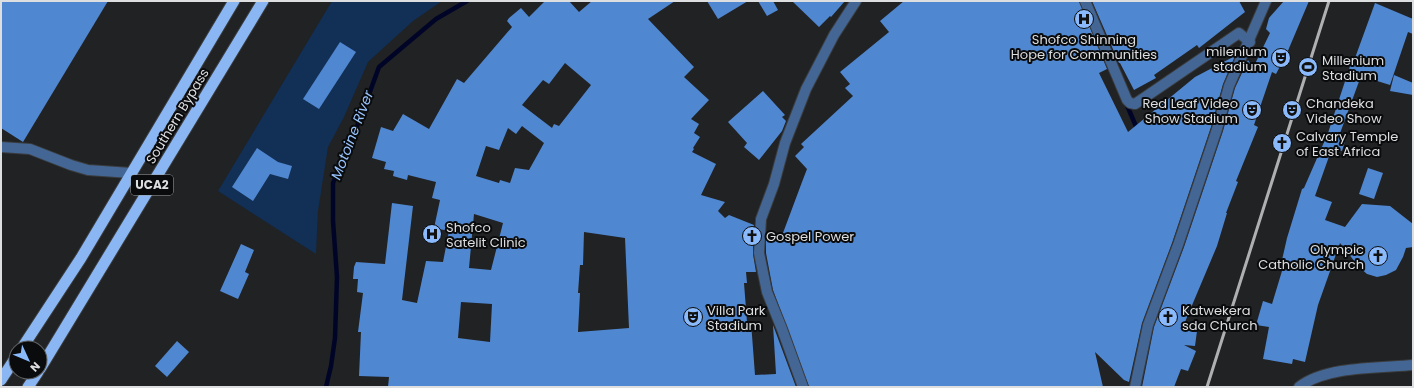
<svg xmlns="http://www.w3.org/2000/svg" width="1414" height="388" font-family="Poppins,sans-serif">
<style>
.green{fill:#122f55}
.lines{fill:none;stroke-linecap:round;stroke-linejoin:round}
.stream{stroke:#000527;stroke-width:4.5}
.building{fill:#5087d1;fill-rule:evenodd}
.minor-casing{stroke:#3a3c3e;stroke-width:12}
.trunk-casing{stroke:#3a3c3e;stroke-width:13}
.minor{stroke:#436694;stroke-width:10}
.trunk{stroke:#8ab7f4;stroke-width:11}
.rail{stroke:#afb0b2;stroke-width:3}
.labels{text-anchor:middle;stroke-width:4;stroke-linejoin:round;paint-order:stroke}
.shield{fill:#0a0b0c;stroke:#9e9fa0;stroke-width:1}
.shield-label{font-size:12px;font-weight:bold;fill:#dddee0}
.poi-label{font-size:13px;fill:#dddee0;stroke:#0a0b0c;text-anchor:start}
.street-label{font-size:13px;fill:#dddee0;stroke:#0a0b0c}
.water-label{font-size:14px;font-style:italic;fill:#98c3fd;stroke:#0a0b0c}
</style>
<rect width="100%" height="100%" fill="#202224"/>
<path class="green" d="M332,1H442L413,21L368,62L344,117L328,147L318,211L316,254L218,191Z"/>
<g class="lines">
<g class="stream">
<path d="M1126,103L1138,131"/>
<path d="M326,387L331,366L335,338L337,277L333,221V183L360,119L379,67L436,19L467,1"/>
</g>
</g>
<g class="building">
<path d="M1,1H108L23,142L1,128Z"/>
<path d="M545,1H569L579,12L592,1H675L648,19L694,67L684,77L709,100L691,119L699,124L694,133L700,137L693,148L694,149L692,152L716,164L701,195L725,202L718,211L725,218L729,215L754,225L750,237H753V254L756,272H746L747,283H744L747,322H751L755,375L776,374L773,325L796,387H388L389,377L359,376L361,332H358L363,293L357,292L358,279H353L354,267L356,262L385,264L392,203L413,206L402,300L417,303L426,261L443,262L449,231L434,228L440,200L432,198L436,182L408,175L407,180L393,176L394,171L384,169L386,162L372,158L381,127L393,131L403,114L429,129L457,79L464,83L512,27L507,21L509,18L521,8L529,17ZM565,63L591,85L559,126L554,124L552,128L522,105L543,80L549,84ZM522,126L544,143L529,170L515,168L510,183L500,180L499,183L476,176L486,146L499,150L508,128L516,134ZM474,214L503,223L491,270L469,268ZM584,232L625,238L629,328L578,332L580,293H578L580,265H583ZM461,302L492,304L490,342L458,338Z"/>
<path d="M707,1H748L718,19Z"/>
<path d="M758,1H773L778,10L767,16Z"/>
<path d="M792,1H845L831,17L830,16L819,27Z"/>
<path d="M904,1H1079L1107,69L1099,73L1128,132L1195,77L1235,56L1223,84L1211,127L1172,243L1142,323L1129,382L1124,380L1095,352L1103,387H809L773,290L766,253V239L780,241L802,182L807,169L795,156L804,147L801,144L853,96L845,88L850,84L840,72L889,32L880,21Z"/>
<path d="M1092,1H1239L1245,12L1199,48L1197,45L1154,75L1156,78L1134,90L1120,63H1119Z"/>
<path d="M1284,1H1309L1287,53L1276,74L1272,72L1254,125L1258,127L1236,181L1238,182L1226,213H1227L1217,246L1185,322L1197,331L1195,346L1184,345L1196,351L1188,371L1181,369L1174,387H1142L1154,327L1184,247L1223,131L1235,88L1248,60L1253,68L1270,33L1266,29L1269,18Z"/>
<path d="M1375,3L1413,19V34L1408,32L1390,85L1361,76L1339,136L1346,138L1342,151L1332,148L1315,196L1332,202L1325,220L1345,227L1362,204L1390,206L1413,224V247L1406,248L1403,257L1396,270L1386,275L1377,277L1367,274L1359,267L1340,243L1318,305L1305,362L1293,359L1292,364L1263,359L1269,327L1256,325L1263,301L1272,304L1285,261L1282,260L1287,238L1302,189L1304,188L1328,133L1353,57L1355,58Z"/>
<path d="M340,42L356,52L319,109L303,99Z"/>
<path d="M1394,75L1413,83V95L1390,91Z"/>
<path d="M763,91L785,115L782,117L786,121L782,131L759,160L744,147L747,143L728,122Z"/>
<path d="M257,148L278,162L292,166L288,179L270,174L253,201L232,187Z"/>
<path d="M1368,168L1383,173L1374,199L1359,194Z"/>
<path d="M241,244L254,250L245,272L249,274L238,299L220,291Z"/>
<path d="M177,341L189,352L167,377L155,366Z"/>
</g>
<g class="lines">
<g class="minor-casing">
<g id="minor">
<path d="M1085,1L1127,100L1130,103L1135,104L1239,33L1250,42"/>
<path d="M1,147L30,149L71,165L88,170L131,173"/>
<path d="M803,387L782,329L767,292L759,253L761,219L774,184L785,143L806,89L834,35L856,1"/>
<path d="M1135,387L1148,325L1178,245L1217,129L1229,86L1266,1"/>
<path d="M1299,387C1326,366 1379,368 1413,365"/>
</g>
</g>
<g class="trunk-casing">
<g id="trunk">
<path d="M22,348L81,258L234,1"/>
<path d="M40,369L263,1"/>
<path d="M1,380L16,357"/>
<path d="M28,387L38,372"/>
</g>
</g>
<use href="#minor" class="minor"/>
<use href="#trunk" class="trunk"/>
<path class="rail" d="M1207,387L1329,1"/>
</g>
<defs>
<g id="hospital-disc" transform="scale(1)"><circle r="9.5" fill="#8abafc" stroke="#0a0b0c"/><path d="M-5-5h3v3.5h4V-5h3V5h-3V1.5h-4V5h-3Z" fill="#111"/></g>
<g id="theatre-disc" transform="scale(1)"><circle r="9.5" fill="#8abafc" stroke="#0a0b0c"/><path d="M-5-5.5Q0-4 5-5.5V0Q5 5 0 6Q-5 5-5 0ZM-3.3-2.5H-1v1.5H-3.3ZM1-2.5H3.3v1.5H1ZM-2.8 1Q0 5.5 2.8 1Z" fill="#111"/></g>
<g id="stadium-disc" transform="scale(1)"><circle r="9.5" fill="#8abafc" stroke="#0a0b0c"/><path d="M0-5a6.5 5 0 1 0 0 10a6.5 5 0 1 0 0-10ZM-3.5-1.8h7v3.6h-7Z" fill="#111"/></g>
<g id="church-disc" transform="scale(1)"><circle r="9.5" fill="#8abafc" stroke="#0a0b0c"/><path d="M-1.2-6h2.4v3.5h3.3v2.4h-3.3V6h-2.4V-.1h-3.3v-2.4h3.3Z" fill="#111"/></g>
</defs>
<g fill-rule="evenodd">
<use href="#hospital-disc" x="1084" y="19"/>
<use href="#theatre-disc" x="1281" y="58"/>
<use href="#stadium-disc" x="1308" y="67"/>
<use href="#theatre-disc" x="1252" y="110"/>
<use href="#theatre-disc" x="1292" y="110"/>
<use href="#church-disc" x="1282" y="143"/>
<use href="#hospital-disc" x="432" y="234"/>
<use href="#church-disc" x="752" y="236"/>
<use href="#church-disc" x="1378" y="256"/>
<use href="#theatre-disc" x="693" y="317"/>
<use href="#church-disc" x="1168" y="317"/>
</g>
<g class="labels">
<rect class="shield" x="131" y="175" width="42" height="20" rx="3"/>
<g class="shield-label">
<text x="152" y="189">UCA2</text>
</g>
<g class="poi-label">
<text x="1084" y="44" text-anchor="middle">Shofco Shinning<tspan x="1084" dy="15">Hope for Communities</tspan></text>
<text x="1267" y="56" text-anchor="end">milenium<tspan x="1267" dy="15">stadium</tspan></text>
<text x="1322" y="65">Millenium<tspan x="1322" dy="15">Stadium</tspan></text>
<text x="1238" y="108" text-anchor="end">Red Leaf Video<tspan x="1238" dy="15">Show Stadium</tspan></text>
<text x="1306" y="108">Chandeka<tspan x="1306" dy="15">Video Show</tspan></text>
<text x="1296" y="141">Calvary Temple<tspan x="1296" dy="15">of East Africa</tspan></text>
<text x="446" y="232">Shofco<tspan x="446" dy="15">Satelit Clinic</tspan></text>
<text x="766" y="241">Gospel Power</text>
<text x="1364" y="254" text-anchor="end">Olympic<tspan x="1364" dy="15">Catholic Church</tspan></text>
<text x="707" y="315">Villa Park<tspan x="707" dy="15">Stadium</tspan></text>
<text x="1182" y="315">Katwekera<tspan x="1182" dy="15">sda Church</tspan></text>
</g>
<g class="street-label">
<text transform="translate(177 116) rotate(-59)" y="5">Southern Bypass</text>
</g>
<g class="water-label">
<text transform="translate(352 135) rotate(-69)" y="5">Motoine River</text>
</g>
</g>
<rect width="1414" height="388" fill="none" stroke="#dddee0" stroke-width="4"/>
<g transform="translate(28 360) rotate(134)"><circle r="19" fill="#0a0b0c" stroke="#5e5f61"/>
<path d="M0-3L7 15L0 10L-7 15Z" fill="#8abafc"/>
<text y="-6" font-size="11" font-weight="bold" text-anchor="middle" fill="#dddee0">N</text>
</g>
</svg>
